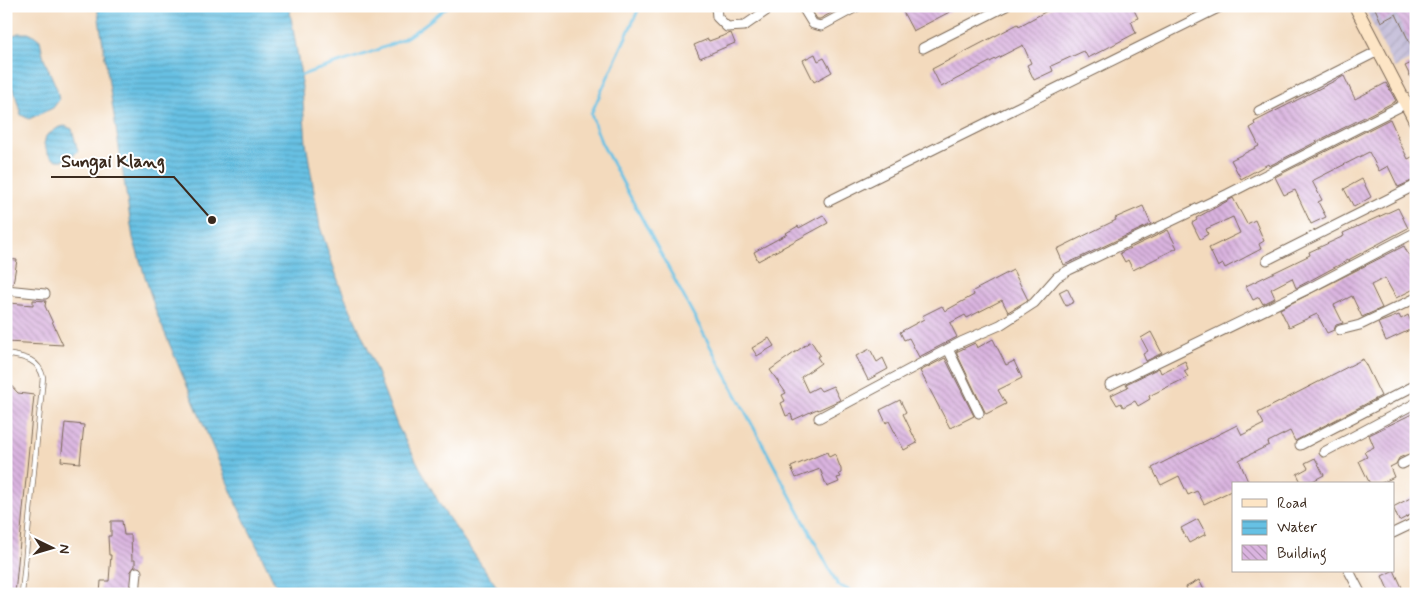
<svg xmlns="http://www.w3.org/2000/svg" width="1422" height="600" font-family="Mynerve,sans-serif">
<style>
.industrial{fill:url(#industrial-furrows)}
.water{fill:url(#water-rules);stroke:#517681}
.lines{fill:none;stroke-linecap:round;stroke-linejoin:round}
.stream{stroke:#67c1e4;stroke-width:3}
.building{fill:url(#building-back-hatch)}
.lane-casing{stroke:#7b6856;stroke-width:6}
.street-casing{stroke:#7b6856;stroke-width:11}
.secondary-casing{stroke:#7b6856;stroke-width:14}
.lane{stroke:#fff;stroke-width:4.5}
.street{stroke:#fff;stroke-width:9}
.secondary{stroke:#fde5c5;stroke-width:12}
.leader{fill:none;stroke:#3b2a1e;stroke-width:2}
.callout-dot{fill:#3b2a1e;stroke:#fff;stroke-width:2}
.callout-label{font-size:18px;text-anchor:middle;font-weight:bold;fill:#3b2a1e;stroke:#fff;stroke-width:4;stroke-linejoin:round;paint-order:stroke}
</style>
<defs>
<pattern id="industrial-furrows" width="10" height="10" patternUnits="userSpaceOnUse" patternTransform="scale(1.25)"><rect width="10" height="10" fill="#c6c0da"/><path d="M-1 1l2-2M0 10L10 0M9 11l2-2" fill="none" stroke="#aba5bb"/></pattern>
<pattern id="water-rules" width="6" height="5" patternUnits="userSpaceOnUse" patternTransform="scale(1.25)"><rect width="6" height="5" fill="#67c1e4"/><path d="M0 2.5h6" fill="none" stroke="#569db8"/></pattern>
<pattern id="building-back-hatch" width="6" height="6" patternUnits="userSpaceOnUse" patternTransform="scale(1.25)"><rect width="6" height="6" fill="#dab4e0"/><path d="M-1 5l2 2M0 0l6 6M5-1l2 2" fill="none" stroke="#b293b5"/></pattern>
</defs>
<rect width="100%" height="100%" fill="#fff"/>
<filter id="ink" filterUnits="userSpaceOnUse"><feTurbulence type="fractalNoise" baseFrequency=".02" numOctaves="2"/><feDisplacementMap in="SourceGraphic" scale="10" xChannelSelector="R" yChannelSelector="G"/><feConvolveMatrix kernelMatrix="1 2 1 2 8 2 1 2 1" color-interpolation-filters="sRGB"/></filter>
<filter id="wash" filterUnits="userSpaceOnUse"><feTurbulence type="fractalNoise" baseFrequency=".0096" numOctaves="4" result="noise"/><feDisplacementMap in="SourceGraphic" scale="20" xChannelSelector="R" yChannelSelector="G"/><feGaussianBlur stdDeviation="1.12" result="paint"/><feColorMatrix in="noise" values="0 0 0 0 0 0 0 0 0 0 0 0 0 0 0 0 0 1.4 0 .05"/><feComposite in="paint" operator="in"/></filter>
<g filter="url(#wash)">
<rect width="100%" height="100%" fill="#f3dabd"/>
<path class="industrial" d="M1364,6H1416V57L1394,68Z"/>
<g class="water">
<path d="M97,6H289L301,75L306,143L320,227L340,286L368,349L397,425L443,510L502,594H280L237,505L156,312L133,238Z"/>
<path d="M18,33H31L40,40L44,59L57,89L59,100L53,108L29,119L21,115L14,90L6,80V39Z"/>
<path d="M65,126L72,129L78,151C71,159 58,165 49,155C47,152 45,147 44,144L46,136L59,127Z"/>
</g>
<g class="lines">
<g class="stream">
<path d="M640,6L591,114L601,142L838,585L858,594"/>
<path d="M299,76C333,63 368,56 401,40C418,31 433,18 448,6"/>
</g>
</g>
<g id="blocks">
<g class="building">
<path d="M809,6H844L820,19H817Z"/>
<path d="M915,6H961L913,31L903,12Z"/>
<path d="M1056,6H1132L1138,18L1131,21L1136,33L1088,58L1084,51L1051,66L1053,71L1034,80L1027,65L1031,63L1023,45L941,87L932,69L1018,24L1019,26Z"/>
<path d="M1374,6H1416V56L1396,14L1381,22Z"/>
<path d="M731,33L735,43L700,58L694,45L708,39L709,41Z"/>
<path d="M815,54L818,61L824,58L832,72L814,82L803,60Z"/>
<path d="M1416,61V88L1405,66Z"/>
<path d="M1344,76L1355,99L1386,83L1396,101L1269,166L1268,164L1241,179L1231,160L1259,146L1250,128L1255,125L1254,122Z"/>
<path d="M1390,119L1398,137H1397L1408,159L1416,155V179L1398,187L1388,166L1379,171L1369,152L1312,181L1322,200L1318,202L1326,217L1311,224L1295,190L1284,195L1275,177Z"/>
<path d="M1362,179L1371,197L1354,207L1344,189Z"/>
<path d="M1233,198L1247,224L1255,220L1264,241L1259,244L1261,249L1225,268L1223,264L1218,267L1209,248L1240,233L1233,217L1206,229L1208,234L1200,239L1192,223L1197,220L1196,218Z"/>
<path d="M1143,206L1151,224L1064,265L1057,249L1116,220L1115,218Z"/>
<path d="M1398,208L1408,228L1296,288L1292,278L1271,289L1275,298L1263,304L1259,297L1253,300L1246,286L1310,255L1309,252L1344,236L1343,233Z"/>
<path d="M823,215L828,223L758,261L754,252L787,234L786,233L798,226L799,228Z"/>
<path d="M1168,230L1177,248L1133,270L1128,260L1125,262L1120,253Z"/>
<path d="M1404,246L1416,270V288L1396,298L1385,278L1371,285L1382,308L1362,317L1352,296L1334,305L1343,323L1336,325L1334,330L1327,333L1317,314L1289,327L1280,309Z"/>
<path d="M6,259L17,260L13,284H6Z"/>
<path d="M1013,270L1028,300L1008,312L1002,300L967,318L965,315L950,323L957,337L919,357L909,338L904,340L900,332L924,319L922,316L942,306L945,311L974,295L973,291Z"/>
<path d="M1067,288L1074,302L1066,306L1059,292Z"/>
<path d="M33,300L46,301L45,306L63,345L6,342L9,303L33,305Z"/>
<path d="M1399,315L1401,319L1408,315L1414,328L1386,341L1378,323Z"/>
<path d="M1151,332L1162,353L1146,361L1143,354L1148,351L1141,338Z"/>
<path d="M769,338L774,346L757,356L752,348Z"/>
<path d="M993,339L1006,365L1014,361L1022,378L998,390L1006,404L986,414L956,352L975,343L977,348Z"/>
<path d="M811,341L820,355L817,357L821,363L801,377L808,392L818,387L821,391L833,386L840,400L818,410L817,409L793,420L791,414L786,416L781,403L785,401L782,395L786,393L770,370Z"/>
<path d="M870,349L877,362L883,358L888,369L868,380L856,356Z"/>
<path d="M945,358L974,416L950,428L920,371Z"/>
<path d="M1363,359L1381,396L1295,441L1290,431L1268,442L1269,445L1239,460L1249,484H1233V490L1204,504L1197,491L1188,495L1179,476L1161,485L1152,468L1237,425L1242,435L1264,424L1258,413Z"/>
<path d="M1185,361L1188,369L1184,371L1188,377L1149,396L1150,399L1138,406L1135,401L1123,407L1121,403L1117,405L1111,395L1128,387L1126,384L1159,368L1161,373Z"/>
<path d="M6,380L18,393L34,395L15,594H6Z"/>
<path d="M900,400L906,412L903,414L917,443L904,450L889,421L886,423L880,410Z"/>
<path d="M1416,412V451L1399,458L1396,464L1390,467L1394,477L1380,484H1370L1359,461L1367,457L1364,452L1374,447L1369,435Z"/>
<path d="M65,423L84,425L80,463L61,461Z"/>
<path d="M827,452L829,457L835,454L841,469V473L839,474L841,477L837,478L839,482L827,487L820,469L796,478L791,467Z"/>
<path d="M1315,458L1324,475L1307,484H1302L1297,474L1308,468L1305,463Z"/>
<path d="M1416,495V512L1399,521L1393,507Z"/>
<path d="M1198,519L1206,534L1189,543L1181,528Z"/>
<path d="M111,521H122L124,535H131L132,560H135V566L131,571L129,594H100L101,581H109L111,555H109L108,536H111Z"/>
<path d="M1394,570L1405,594H1390L1382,576Z"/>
<path d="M1199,580L1206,594H1189L1186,587Z"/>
</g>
</g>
</g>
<g filter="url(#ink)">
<use href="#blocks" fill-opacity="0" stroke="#7b6856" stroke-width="1"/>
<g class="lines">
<g class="lane-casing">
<path id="lane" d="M6,354C23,357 38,358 43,377L22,594"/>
</g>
<g class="street-casing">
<g id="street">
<path d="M716,6L717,17L727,27L744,26L773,6"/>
<path d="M802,6L813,24L821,26L858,6"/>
<path d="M923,48L1006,6"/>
<path d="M1259,111L1378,51"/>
<path d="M829,201L1222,6"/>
<path d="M1267,260L1416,185"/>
<path d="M6,290L45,294"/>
<path d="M1340,330L1360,325L1416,298"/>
<path d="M948,349L979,413"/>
<path d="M1110,385L1310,288L1416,232"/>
<path d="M819,418L961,342L1000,325L1034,303L1057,277L1069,270L1228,194L1405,104"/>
<path d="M1300,445L1416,385"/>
<path d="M1324,452L1416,403"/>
<path d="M1402,464L1416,457"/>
<path d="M1393,533L1416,522"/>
<path d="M1349,571L1361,594"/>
<path d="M135,594L137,572"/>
</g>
</g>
<g class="secondary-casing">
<path id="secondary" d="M1355,6L1416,123"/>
</g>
<use href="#lane" class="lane"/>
<use href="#street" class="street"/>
<use href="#secondary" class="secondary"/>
</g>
</g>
<path class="leader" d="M212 220L174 177H51"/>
<circle class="callout-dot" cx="212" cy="220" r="5"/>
<g class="callout-label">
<text x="113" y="167">Sungai Klang</text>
</g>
<rect width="1422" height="600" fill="none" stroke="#fff" stroke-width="25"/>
<rect x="1232" y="482" width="162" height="90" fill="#ffffff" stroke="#b1aaa5"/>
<rect x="1242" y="499" width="25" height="8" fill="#fde5c5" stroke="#b1aaa5"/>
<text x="1277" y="508" font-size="15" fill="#3b2a1e">Road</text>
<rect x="1242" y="520" width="25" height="15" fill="url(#water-rules)" stroke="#b1aaa5"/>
<text x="1277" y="532" font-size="15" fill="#3b2a1e">Water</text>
<rect x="1242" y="545" width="25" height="15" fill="url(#building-back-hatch)" stroke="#b1aaa5"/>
<text x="1277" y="558" font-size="15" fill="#3b2a1e">Building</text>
<g transform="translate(52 548) rotate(95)" stroke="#ffffff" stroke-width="4" paint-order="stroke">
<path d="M0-4L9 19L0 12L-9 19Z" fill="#3b2a1e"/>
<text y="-8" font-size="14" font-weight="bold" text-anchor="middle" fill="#3b2a1e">N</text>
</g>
</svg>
